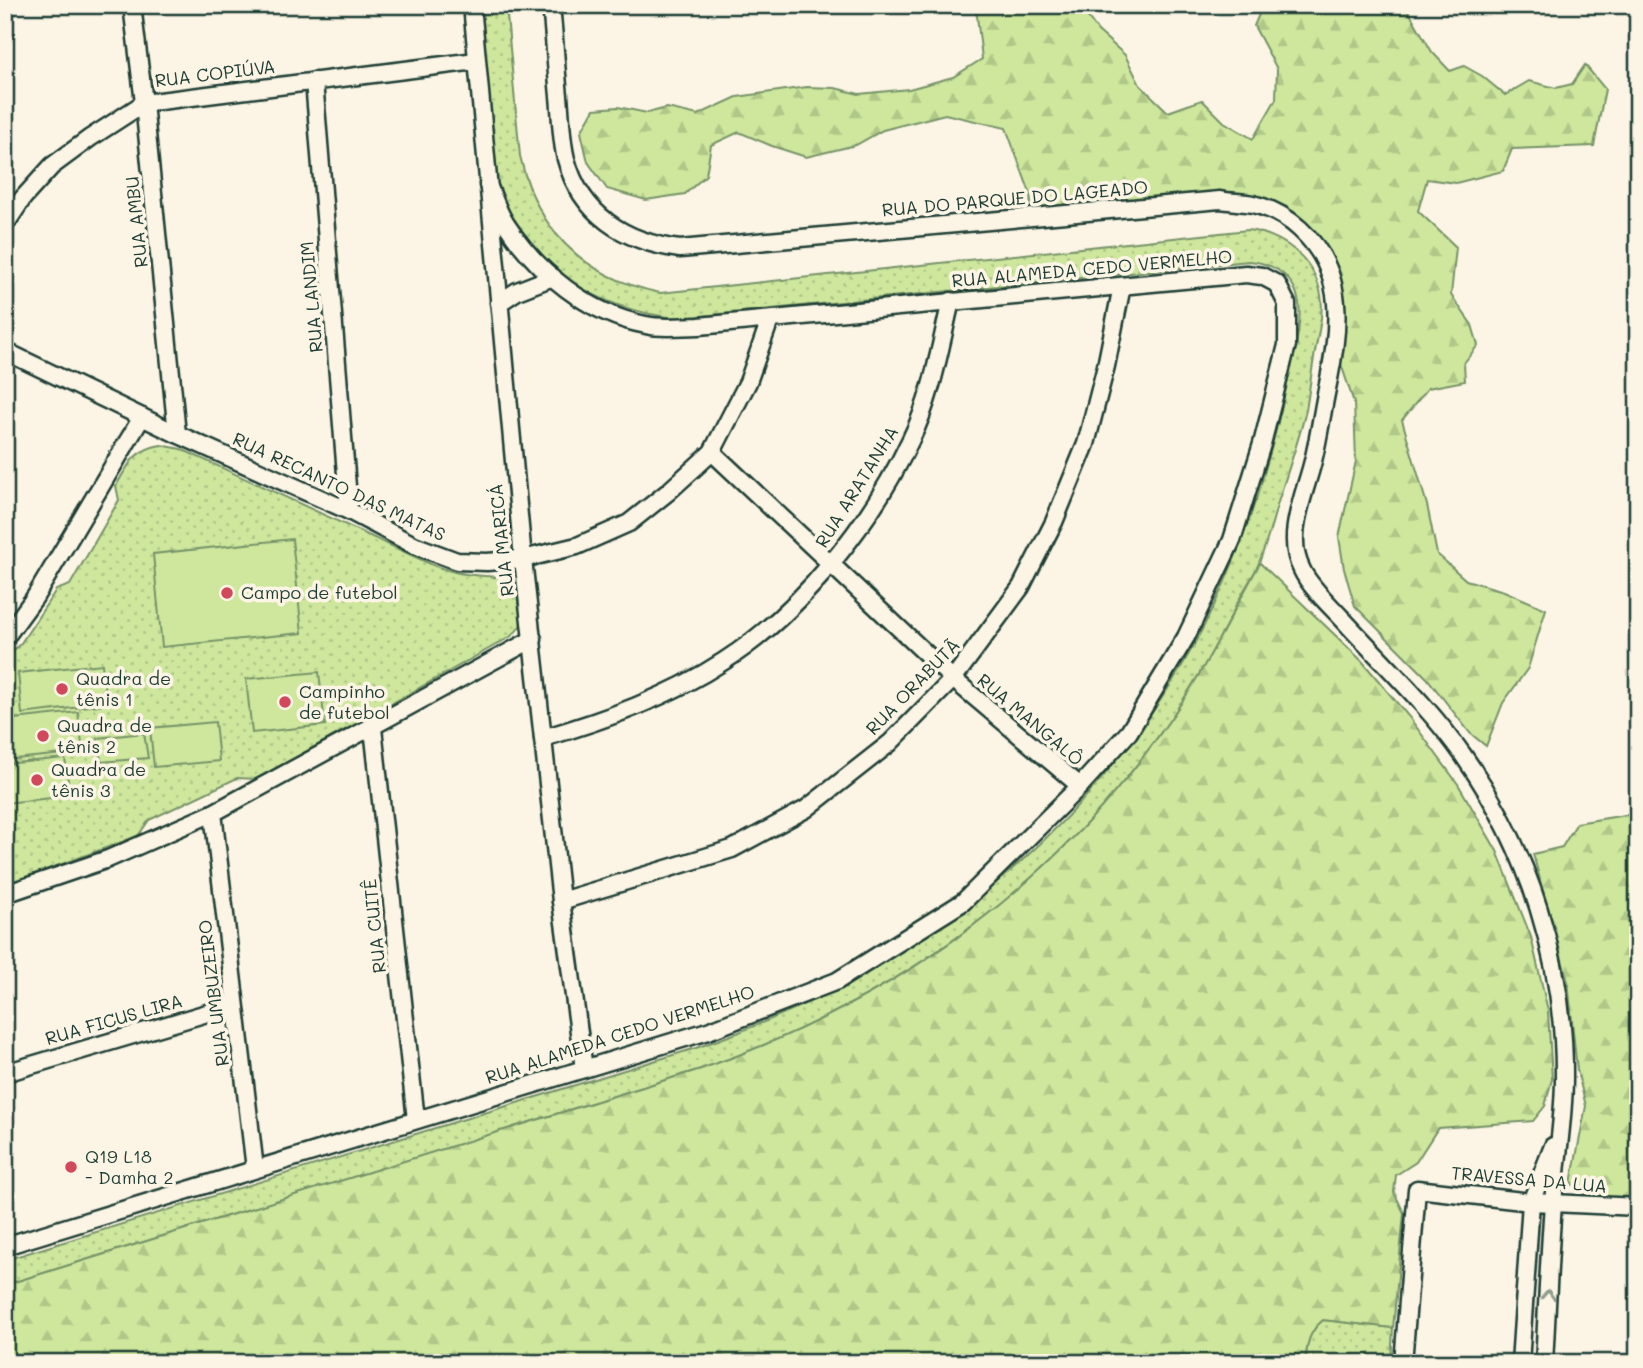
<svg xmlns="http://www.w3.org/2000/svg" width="1643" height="1368" font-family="Mali,sans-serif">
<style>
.green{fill:url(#green-dots);stroke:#769268;stroke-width:2}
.forest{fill:url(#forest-firs);stroke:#769268;stroke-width:2}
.pitch{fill:#cee79d;stroke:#769268;stroke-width:2}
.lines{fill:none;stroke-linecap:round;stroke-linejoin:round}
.minor-casing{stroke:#1f3d34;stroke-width:21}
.minor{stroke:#fcf5e5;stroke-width:16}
.oneway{stroke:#8e998c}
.poi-dot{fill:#d1495b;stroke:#fcf5e5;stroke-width:2.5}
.labels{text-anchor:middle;stroke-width:7;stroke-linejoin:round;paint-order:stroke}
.street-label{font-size:18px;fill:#1f3d34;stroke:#fcf5e5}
.poi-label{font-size:18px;fill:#1f3d34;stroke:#fcf5e5;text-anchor:start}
</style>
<defs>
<pattern id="green-dots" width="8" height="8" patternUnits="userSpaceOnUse" patternTransform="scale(1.75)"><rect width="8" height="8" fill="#cee79d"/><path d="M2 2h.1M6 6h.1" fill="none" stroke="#b0c788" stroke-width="1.8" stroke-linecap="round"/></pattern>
<pattern id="forest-firs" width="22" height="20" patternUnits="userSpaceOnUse" patternTransform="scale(1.75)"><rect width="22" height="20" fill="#cee79d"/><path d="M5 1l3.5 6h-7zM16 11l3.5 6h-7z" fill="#b0c788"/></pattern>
</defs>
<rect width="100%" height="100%" fill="#fcf5e5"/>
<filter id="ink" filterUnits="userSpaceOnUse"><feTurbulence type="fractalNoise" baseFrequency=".0143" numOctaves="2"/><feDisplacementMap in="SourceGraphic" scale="14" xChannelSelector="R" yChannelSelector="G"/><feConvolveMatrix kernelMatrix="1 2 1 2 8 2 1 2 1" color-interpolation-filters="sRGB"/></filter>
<g filter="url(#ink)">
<g class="green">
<path d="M479,5H506L520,156C537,232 585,277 660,293L1248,230C1283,235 1314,258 1321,295C1324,315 1317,338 1314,358C1311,375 1309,393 1306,410C1299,440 1288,470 1279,499C1273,519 1268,540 1260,560C1256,573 1247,584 1241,596C1228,622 1215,648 1200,673C1161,738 1114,798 1060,851C958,951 836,1022 701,1069L5,1285V1260L696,1048C827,1003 945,936 1045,839C1098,787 1145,729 1183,664C1235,576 1267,478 1288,379C1293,355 1302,328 1299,303C1295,277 1274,263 1249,261L681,318C598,313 515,261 494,176C490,159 491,140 489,122C486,83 482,44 479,5Z"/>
<path d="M161,445L181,449L435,566C445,569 456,573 466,574C496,579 520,570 523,609C524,622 520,629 510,637L257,779L237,778L149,820L138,836L5,885V659L21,643L56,590L70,585L119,500L116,486C129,464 133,450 161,445Z"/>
<path d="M1323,1320L1393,1328L1391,1363H1305C1307,1344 1308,1332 1323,1320Z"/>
</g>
<g class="forest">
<path d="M973,5H1073L1083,10L1098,31L1125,55L1140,85L1168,112L1202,100L1224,122L1253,139L1276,99L1277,69L1254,26L1263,5H1405L1432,52L1450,71L1464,66L1482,76L1505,95L1529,81L1556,88L1572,84L1585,65L1605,89L1594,146L1512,149L1503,171L1456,183L1427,179L1418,211L1456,247L1451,295L1472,325L1478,345L1464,363L1465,381L1428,388L1402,420L1427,505L1437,554L1466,580L1504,591L1546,609L1528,668L1503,703L1486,746L1470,733L1427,678L1355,606L1344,569L1339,537L1356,461L1354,403L1341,364L1345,313L1335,270L1312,234L1240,195L1031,213L1030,193L1006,128L945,114L883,130L856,145L806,157L772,146L739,132L711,145L706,175L685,194L646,200L607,189L588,162L581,132L594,109L618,107L647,113L667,108L698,115L737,97L807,87L835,88L859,94L909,89L953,77L982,59L977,16Z"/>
<path d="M1260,563L1362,661L1409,717L1458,784L1497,851L1531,937L1548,1011L1552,1079L1545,1106L1533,1121L1438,1128L1416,1162L1396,1175L1394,1192L1404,1213L1393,1328L1323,1320C1308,1332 1307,1345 1305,1363H5V1285L701,1069C895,1002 1061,883 1176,711C1208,664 1232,613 1260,563Z"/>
<path d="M1638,813V1201L1590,1197L1571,1183L1586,1106L1577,1070L1568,982L1533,854L1562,847L1577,823Z"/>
</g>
<g class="pitch">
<path d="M292,539L302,633L162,647L153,554Z"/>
<path d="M102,664L106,704L22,714L18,673Z"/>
<path d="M319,672L325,725L252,733L246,679Z"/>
<path d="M78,712L83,752L5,760V720Z"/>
<path d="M215,722L219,761L154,767L150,728Z"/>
<path d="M144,733L148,758L101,762L98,738Z"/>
<path d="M65,758L70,796L5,803V764Z"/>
</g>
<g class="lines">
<g class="minor-casing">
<g id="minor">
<path d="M132,5L144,103L177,434"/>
<path d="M472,5L523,559L561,901L584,1069"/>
<path d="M551,5C554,35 556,66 559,96C561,116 561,140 566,159C581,215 625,242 680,249L1220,200C1231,202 1243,202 1253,204C1270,208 1287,217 1300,229C1348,273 1339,330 1327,389C1322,413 1319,437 1313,461C1305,494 1284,537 1302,570C1310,588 1336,611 1349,626C1388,668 1430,708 1463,755C1529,849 1565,963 1564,1078C1564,1120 1556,1162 1553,1204C1549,1257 1547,1310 1544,1363"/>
<path d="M314,81L349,511"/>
<path d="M5,225L23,198L52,166L90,138L144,103L476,61"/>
<path d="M499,303L517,291L553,277"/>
<path d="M5,351L177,434L349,511L414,545L457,561L487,562L523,559L577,546L629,523L668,492L712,452L748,382L770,320"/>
<path d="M712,452L953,679L1080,786"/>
<path d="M5,638L35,597L142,417"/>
<path d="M373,728L416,1120"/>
<path d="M543,738C605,720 669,697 724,661C801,612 872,522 911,439C932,397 940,347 951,301"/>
<path d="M213,813L255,1169"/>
<path d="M5,894L108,859L213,813L533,639"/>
<path d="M561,901L732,849L806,809L890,743L953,679L1021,587L1054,522L1086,444L1106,366L1122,286"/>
<path d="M5,1073L234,1005"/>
<path d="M5,1246L708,1031L837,981L963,902L1080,786L1129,732L1186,637L1232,540L1262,444L1287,345V304L1277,284L1262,276L1246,274L699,326C682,326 662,329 646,325C588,314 537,272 506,224C498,212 494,198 488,185"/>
<path d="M1403,1363L1417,1189L1531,1202L1638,1207"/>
<path d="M1520,1363L1531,1202L1553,1146"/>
</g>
</g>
<use href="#minor" class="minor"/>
</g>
<defs><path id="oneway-chevron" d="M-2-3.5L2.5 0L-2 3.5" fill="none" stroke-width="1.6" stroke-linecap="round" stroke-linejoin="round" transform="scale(1.75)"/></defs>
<use class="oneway" href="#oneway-chevron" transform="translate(1548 1295) rotate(-87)"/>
</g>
<g class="poi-dot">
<circle cx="227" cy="593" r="7"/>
<circle cx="62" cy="689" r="7"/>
<circle cx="285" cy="702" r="7"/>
<circle cx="43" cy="736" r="7"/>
<circle cx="37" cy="780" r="7"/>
<circle cx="71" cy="1167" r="7"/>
</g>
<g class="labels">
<g class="street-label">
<text transform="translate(215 74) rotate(-7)" y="6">RUA COPIÚVA</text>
<text transform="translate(1015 199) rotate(-5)" y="6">RUA DO PARQUE DO LAGEADO</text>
<text transform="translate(137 222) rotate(-96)" y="6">RUA AMBU</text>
<text transform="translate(1092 269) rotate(-5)" y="6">RUA ALAMEDA CEDO VERMELHO</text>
<text transform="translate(312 297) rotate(-95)" y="6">RUA LANDIM</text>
<text transform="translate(339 487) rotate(25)" y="6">RUA RECANTO DAS MATAS</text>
<text transform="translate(857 487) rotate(-58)" y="6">RUA ARATANHA</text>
<text transform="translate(502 540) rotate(-96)" y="6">RUA MARICÁ</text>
<text transform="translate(913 687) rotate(-46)" y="6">RUA ORABUTÃ</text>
<text transform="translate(1030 720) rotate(40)" y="6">RUA MANGALÔ</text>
<text transform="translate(375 926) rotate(-96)" y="6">RUA CUITÊ</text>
<text transform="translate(214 993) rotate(-97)" y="6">RUA UMBUZEIRO</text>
<text transform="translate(114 1020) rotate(-16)" y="6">RUA FICUS LIRA</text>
<text transform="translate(620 1035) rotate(-18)" y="6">RUA ALAMEDA CEDO VERMELHO</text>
<text transform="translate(1529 1180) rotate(5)" y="6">TRAVESSA DA LUA</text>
</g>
<g class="poi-label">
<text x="241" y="599">Campo de futebol</text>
<text x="76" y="685">Quadra de<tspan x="76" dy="21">tênis 1</tspan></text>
<text x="299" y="698">Campinho<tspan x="299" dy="21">de futebol</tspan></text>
<text x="57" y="732">Quadra de<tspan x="57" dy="21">tênis 2</tspan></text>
<text x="51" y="776">Quadra de<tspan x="51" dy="21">tênis 3</tspan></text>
<text x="85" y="1163">Q19 L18<tspan x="85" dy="21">- Damha 2</tspan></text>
</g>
</g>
<rect width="1643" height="1368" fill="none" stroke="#fcf5e5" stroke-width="28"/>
<rect x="14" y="14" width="1615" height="1340" fill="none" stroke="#1f3d34" stroke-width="2.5" filter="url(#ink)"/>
</svg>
